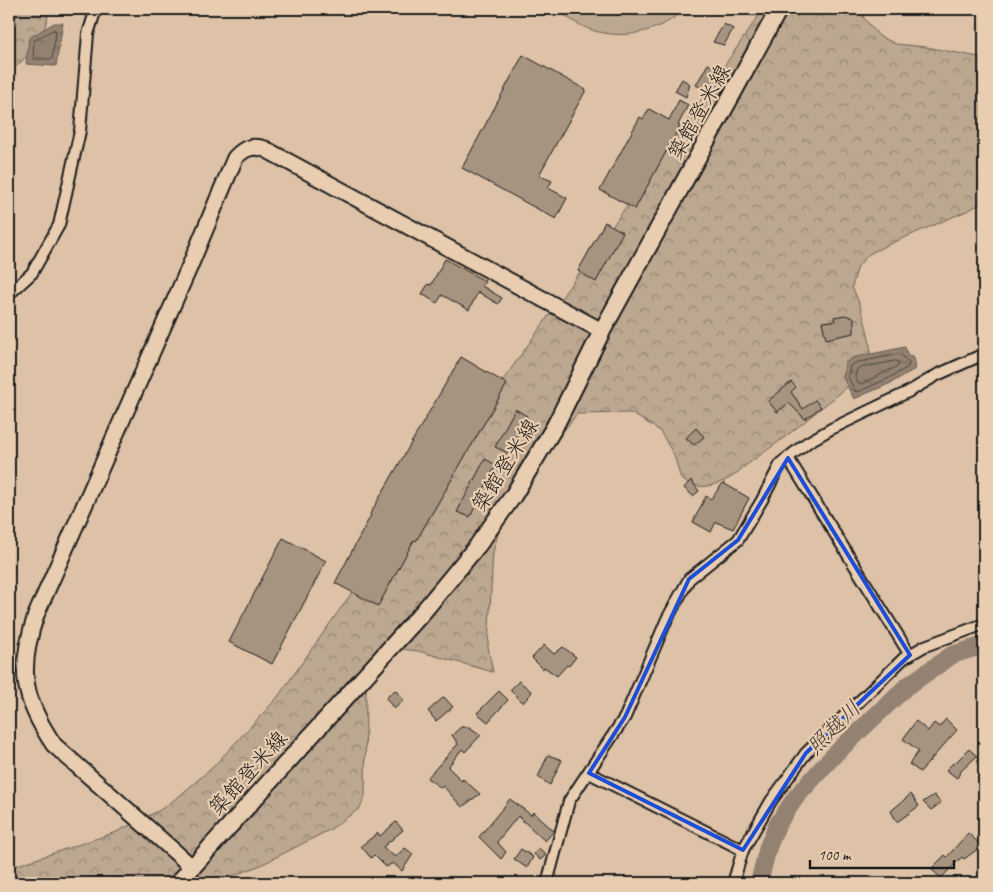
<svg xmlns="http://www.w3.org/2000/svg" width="993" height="892" font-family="Caveat,'Klee One',sans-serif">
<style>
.forest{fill:url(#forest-crowns);stroke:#6c6256}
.pitch{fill:#bca790;stroke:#6c6256}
.water{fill:url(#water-ripples);stroke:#635950}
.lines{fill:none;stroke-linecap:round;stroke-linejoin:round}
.shore{stroke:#4c453e;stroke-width:1}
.river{stroke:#938272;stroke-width:18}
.building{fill:#a79480;stroke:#1c1c1c}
.street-casing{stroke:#1c1c1c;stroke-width:14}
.secondary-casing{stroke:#1c1c1c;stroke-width:19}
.primary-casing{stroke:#1c1c1c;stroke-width:20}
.street{stroke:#e9cdb0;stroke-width:10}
.secondary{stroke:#e9cdb0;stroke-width:15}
.primary{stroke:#e9cdb0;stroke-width:16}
.marked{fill:none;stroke:#1d4ed8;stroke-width:4;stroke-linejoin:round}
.labels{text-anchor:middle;stroke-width:4.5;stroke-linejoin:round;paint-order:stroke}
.street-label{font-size:21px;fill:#1c1c1c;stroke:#e9cdb0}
.water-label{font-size:22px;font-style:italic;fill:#46403a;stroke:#e9cdb0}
</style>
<defs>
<pattern id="forest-crowns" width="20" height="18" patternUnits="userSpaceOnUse" patternTransform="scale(1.25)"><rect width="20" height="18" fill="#bca790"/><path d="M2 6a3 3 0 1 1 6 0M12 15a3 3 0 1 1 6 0" fill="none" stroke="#988775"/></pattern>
<pattern id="water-ripples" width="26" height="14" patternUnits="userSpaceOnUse" patternTransform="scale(1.25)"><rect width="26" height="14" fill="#938272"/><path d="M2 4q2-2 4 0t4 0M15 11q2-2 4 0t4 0" fill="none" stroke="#776a5d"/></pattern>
</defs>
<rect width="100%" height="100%" fill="#ddc2a7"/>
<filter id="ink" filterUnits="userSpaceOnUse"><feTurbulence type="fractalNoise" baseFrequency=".02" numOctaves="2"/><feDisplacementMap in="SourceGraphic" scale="10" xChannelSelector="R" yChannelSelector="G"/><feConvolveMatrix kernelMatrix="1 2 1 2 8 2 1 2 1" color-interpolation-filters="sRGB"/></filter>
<g filter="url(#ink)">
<g class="forest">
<path d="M9,9H50L41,41L27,56L9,73Z"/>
<path d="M763,9H861L864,18L879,36L896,44L926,47L984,58V202L969,210L885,246L869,254L858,266L852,287C859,300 875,346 869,360C861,378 837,396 821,408C799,427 776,444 752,461C743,467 734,477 724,481C705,488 698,489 681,479L674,455L660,431L651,425L631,413L577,414L507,502L493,552L488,647L493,672L418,651L401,649L388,652L373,666L366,689L365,795L360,808L331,829L261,865L215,883H9V868L116,832L160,810L178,797L213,767L277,698L680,131Z"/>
</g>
<path class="pitch" d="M558,9H685C649,42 593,44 558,9Z"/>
<g class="water">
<path d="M54,23H63L56,66L26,64L29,38Z"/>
<path d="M905,347L908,356L913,357L915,369L891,383L854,399L843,378L845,363L852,358Z"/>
</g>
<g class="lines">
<g class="shore">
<path d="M53,30H55L56,32L52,59H33L34,41Z"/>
<path d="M900,354L909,362L908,367L889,378L858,392L855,391L848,377L850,366L855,363Z"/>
<path d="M896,361L899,363L898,366L861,384L858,383L855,377L857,369Z"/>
</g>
<path class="river" d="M759,883L768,847L777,825L796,797L835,754L906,687L952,655L984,645"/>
</g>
<g class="building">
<path d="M724,24L733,29L724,45L713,42Z"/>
<path d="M523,55L586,90L539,175L552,181L548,188L567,198L556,219L462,168Z"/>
<path d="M708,64L730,76L719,97L696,85Z"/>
<path d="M682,79L690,84L686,97L675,91Z"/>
<path d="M679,100L688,105L678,125L680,126L635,209L600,190L640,117L643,119L649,109L669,120Z"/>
<path d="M605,222L623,232L596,282L578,271Z"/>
<path d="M445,259L485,281L482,286L502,298L498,304L478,292L469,310L442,295L437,303L422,294L428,284L431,285Z"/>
<path d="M845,315L854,318V333L826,339L822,322L835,321L834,317Z"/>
<path d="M461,357L507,384L416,541L414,540L378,606L335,583L371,515L370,514Z"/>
<path d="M791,382L796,387L791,392L803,409L815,400L821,407L805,419L789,403L777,412L768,401Z"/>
<path d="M515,409L527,416L508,453L495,447Z"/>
<path d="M696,428L704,437L694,445L686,438Z"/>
<path d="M485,459L496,465L470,517L457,512Z"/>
<path d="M691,480L699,491L693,496L684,488Z"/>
<path d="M723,483L749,498L733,529L716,522L711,532L693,522L706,496L711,499Z"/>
<path d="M283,538L326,561L272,664L229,642Z"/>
<path d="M544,645L554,654L563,647L576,657L569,666L567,665L557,676L544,667L543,669L532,658Z"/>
<path d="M519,681L532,692L523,703L510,690Z"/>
<path d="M395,690L404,700L394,709L386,698Z"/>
<path d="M499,691L508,700L488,722L477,713Z"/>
<path d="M444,697L453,707L436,721L428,711Z"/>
<path d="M946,719L957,730L920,772L909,764L919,751L903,739L916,721L928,731L934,723L939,727Z"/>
<path d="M461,727H469L481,735L465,752L462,749L448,767L462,781L463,779L480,794L462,807L443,786L441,788L427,778L458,744L452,735Z"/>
<path d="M969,749L977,756L961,771L957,778L946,770L953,763L954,764Z"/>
<path d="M548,755L562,760L550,785L538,777Z"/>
<path d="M911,794L919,806L897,822L891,811Z"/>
<path d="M934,795L941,803L931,810L923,802Z"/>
<path d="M510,799L531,815L533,812L554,831L545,841L518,816L497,842L506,852L501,859L479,837Z"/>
<path d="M396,822L403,830L383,847L395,857L405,848L413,854L402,871L393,863L386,867L374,855L371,858L361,846L378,833L380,836Z"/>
<path d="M968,833L982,846L964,859L962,857L941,878L931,869L945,855L947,857Z"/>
<path d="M539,848L546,855L540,860L534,854Z"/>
<path d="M521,849L533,857L527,868L514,859Z"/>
</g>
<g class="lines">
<g class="street-casing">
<g id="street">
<path d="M9,294L32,273L59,225L80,131L88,34L96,9"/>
<path d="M788,458L910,655"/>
<path d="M589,773L743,850"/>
<path d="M547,883L569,801L625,717L667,619L689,579L738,540L762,500L781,463L808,442L831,429L910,391L937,375L984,354"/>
<path d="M733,883L743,850L771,801L806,753L904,658L925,646L984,624"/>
</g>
</g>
<g class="secondary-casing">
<path id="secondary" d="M192,867L54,745C22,698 18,669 36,615L189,268L235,158C244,148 252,145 265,149L602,331"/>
</g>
<g class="primary-casing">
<path id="primary" d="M178,883L422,613L478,545L513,496L555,426L602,331L779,9"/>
</g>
<use href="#street" class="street"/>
<use href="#secondary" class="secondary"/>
<use href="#primary" class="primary"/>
</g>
</g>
<path class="marked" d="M788,458L910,655L806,753L743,850L589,773L625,717L689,579L738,540Z"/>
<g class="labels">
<g class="street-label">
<text transform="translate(699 112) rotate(-61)" y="7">築館登米線</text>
<text transform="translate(505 465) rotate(-58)" y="7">築館登米線</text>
<text transform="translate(248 773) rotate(-48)" y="7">築館登米線</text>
</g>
<g class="water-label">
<text transform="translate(833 727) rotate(-45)" y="8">照越川</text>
</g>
</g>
<rect width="993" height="892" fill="none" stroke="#e9cdb0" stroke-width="30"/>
<rect x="15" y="15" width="963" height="862" fill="none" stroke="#1c1c1c" stroke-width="2" filter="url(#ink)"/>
<path d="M810 860v8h144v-8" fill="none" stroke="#1c1c1c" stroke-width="2.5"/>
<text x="818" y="860" font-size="15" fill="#1c1c1c" stroke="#e9cdb0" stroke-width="4" paint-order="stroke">100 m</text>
</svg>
